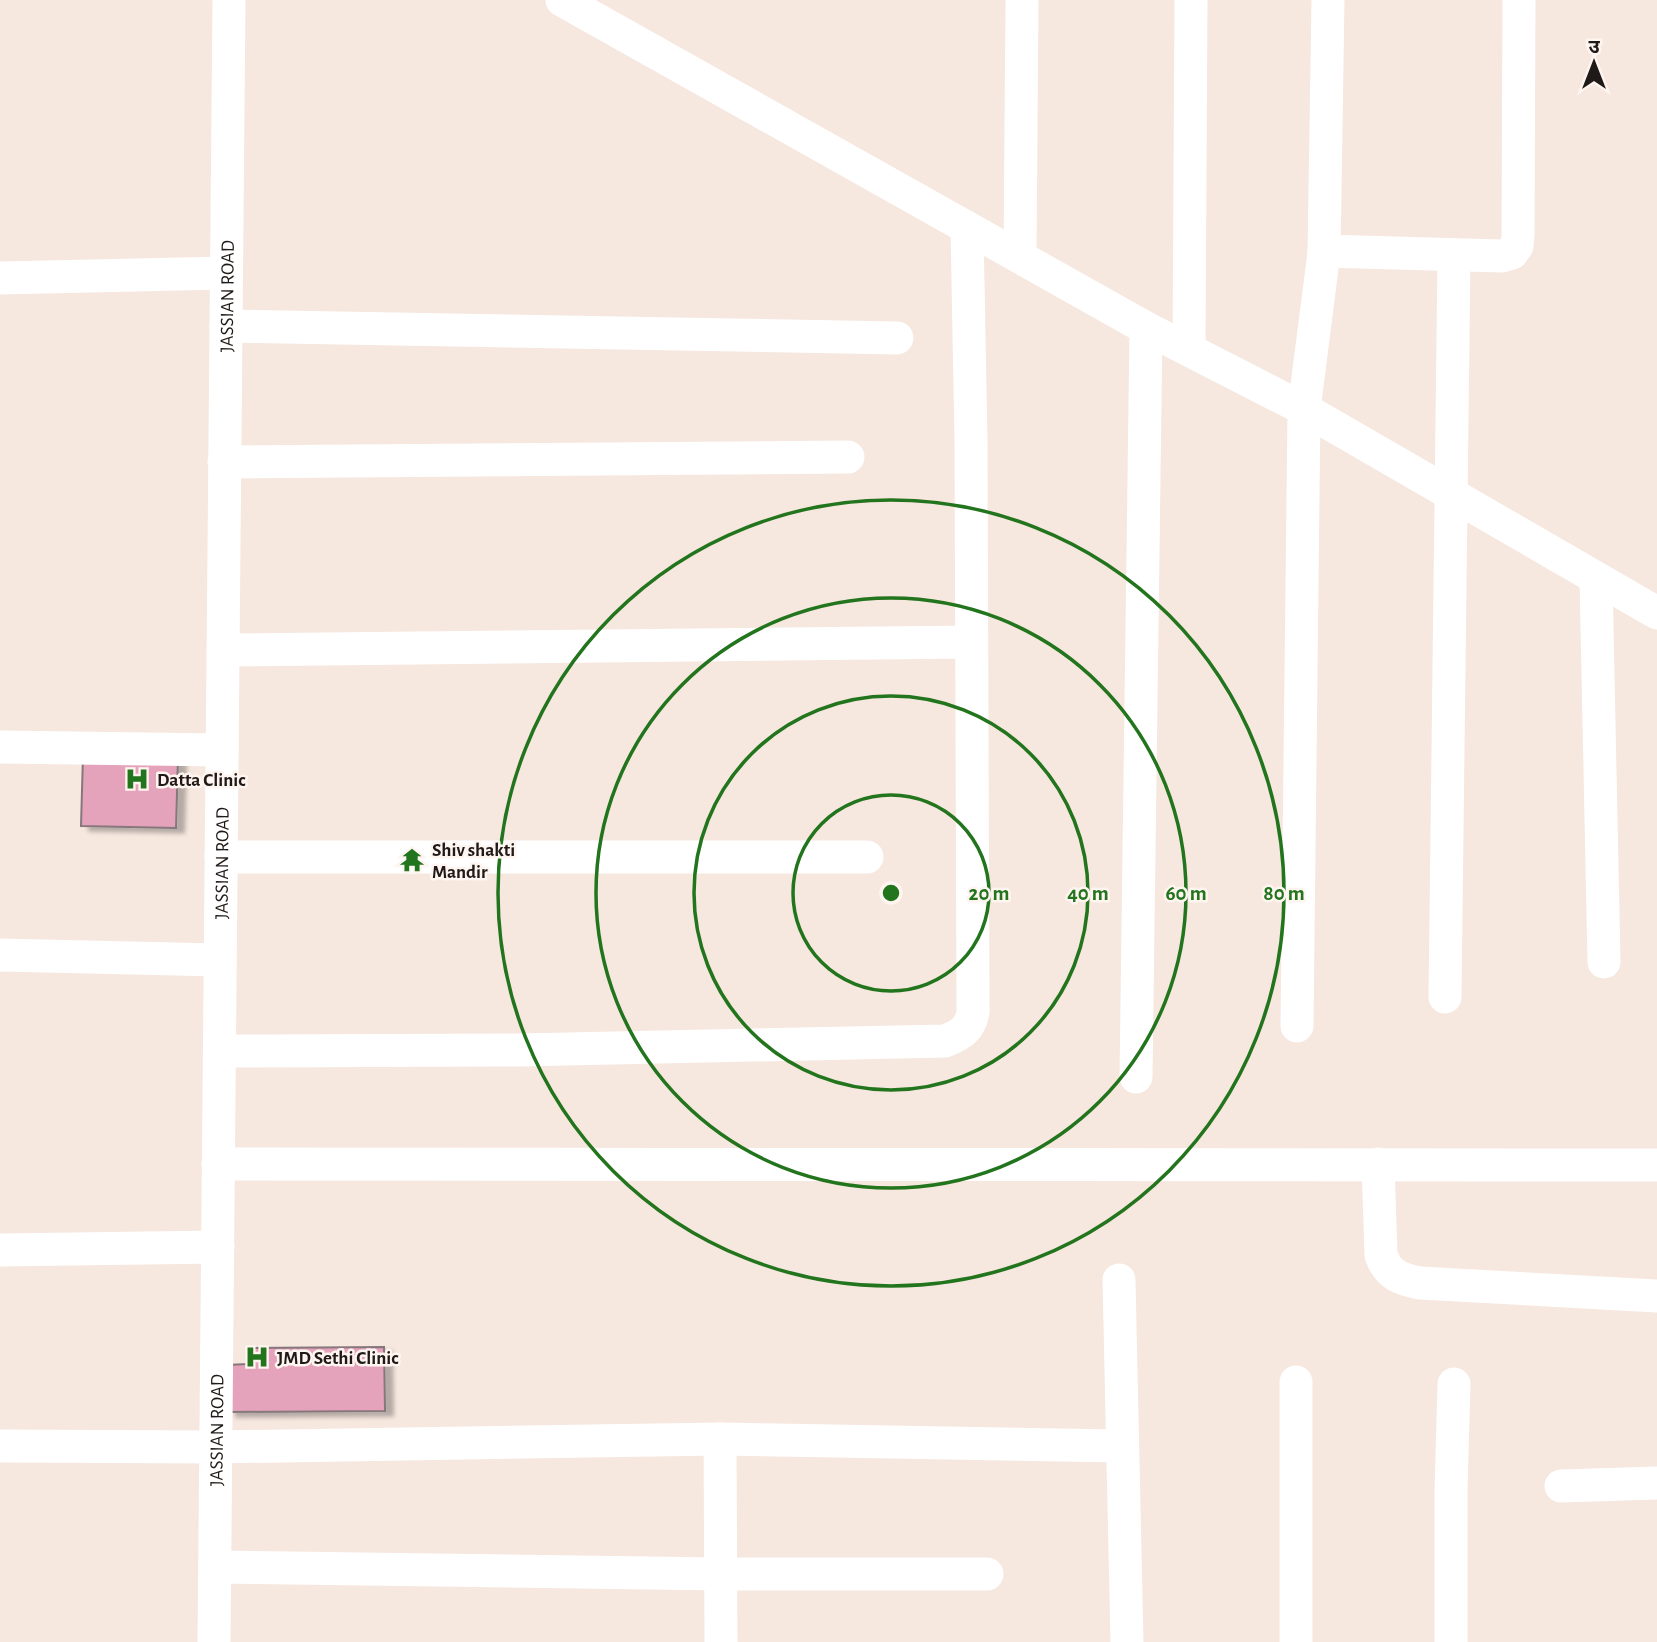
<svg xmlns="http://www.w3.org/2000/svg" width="1657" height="1642" font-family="'Alegreya Sans','Noto Sans Devanagari',sans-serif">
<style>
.building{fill:#e4a3bb;stroke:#86777c;stroke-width:2;filter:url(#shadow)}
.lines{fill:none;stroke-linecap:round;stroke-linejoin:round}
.minor{stroke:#fff;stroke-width:33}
.ring{fill:none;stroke:#22741d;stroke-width:3.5}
.labels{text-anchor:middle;stroke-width:5;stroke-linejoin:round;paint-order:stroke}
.street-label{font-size:19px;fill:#1f1a17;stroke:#fff5f0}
.poi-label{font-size:19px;font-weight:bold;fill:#1f1a17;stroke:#fff5f0;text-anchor:start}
.centre{fill:#22741d;stroke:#fff5f0;stroke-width:3.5}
.ring-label{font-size:21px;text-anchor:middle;font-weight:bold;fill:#22741d;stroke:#fff5f0;stroke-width:5;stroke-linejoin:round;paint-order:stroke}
</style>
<defs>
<filter id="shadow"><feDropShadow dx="8" dy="4.5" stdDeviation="2" flood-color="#0004"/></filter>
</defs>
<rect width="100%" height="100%" fill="#f6e7df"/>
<g class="building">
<path d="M83,755L178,758L176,828L81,826Z"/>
<path d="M384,1347L385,1411L228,1412L227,1365L248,1364V1348Z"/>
</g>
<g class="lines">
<g class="minor">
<path d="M562,0L1146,328L1304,409L1657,613"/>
<path d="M1324,251L1502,256L1512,253L1517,246L1518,235L1519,0"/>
<path d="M1020,257L1022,0"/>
<path d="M0,278L226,273"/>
<path d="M226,326L897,338"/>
<path d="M1189,350L1191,0"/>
<path d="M224,462L848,457"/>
<path d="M1596,579L1604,962"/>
<path d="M223,650L971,642"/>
<path d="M0,747L222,750"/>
<path d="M221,857H867"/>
<path d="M0,955L220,960"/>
<path d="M1445,997L1454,255"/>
<path d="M1297,1026L1304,409L1324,253L1328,0"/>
<path d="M220,1051L520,1050L945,1041C961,1035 970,1029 973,1012L971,442L967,228"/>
<path d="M1136,1077L1146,328"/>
<path d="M218,1164L1657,1165"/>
<path d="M1378,1164L1381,1255C1388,1275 1400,1279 1420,1283L1657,1296"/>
<path d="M0,1250L218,1247"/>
<path d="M1119,1280L1127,1642"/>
<path d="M1296,1382V1642"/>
<path d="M720,1439L721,1642"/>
<path d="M0,1446L216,1447L720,1439L1122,1446"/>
<path d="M1561,1486L1657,1483"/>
<path d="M215,1567L721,1574H987"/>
<path id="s1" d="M214,1642L229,0"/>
<path d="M1451,1642V1491L1454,1384"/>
</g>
</g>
<g class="ring">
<circle cx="891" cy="893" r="98"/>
<circle cx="891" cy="893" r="197"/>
<circle cx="891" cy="893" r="295"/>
<circle cx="891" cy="893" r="393"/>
</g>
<defs>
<g id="hospital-bare" transform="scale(1.89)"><path d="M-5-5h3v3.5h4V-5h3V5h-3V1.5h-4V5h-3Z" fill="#22741d" stroke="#fff5f0" stroke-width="2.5" paint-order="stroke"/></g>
<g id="temple-bare" transform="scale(1.89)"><path d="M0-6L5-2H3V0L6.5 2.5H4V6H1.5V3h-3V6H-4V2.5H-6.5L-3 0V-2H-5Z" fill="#22741d" stroke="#fff5f0" stroke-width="2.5" paint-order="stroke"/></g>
</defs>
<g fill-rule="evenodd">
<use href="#hospital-bare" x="137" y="779"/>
<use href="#temple-bare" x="412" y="860"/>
<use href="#hospital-bare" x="257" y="1357"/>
</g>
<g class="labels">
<g class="street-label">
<text dy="7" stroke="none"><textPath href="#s1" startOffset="1346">JASSIAN ROAD</textPath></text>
<text dy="7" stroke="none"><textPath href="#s1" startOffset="779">JASSIAN ROAD</textPath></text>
<text dy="7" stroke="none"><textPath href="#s1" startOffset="212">JASSIAN ROAD</textPath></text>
</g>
<g class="poi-label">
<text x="157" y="786">Datta Clinic</text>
<text x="432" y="856">Shiv shakti<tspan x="432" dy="22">Mandir</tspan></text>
<text x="277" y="1364">JMD Sethi Clinic</text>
</g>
</g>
<circle cx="891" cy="893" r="10" class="centre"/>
<g class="ring-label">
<text x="989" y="900">20 m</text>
<text x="1088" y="900">40 m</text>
<text x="1186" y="900">60 m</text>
<text x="1284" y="900">80 m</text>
</g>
<g transform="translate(1594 63)" stroke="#fff5f0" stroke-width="5" paint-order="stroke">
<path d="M0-5L12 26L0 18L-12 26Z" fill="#1f1a17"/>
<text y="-10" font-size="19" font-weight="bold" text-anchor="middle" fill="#1f1a17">उ</text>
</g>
</svg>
